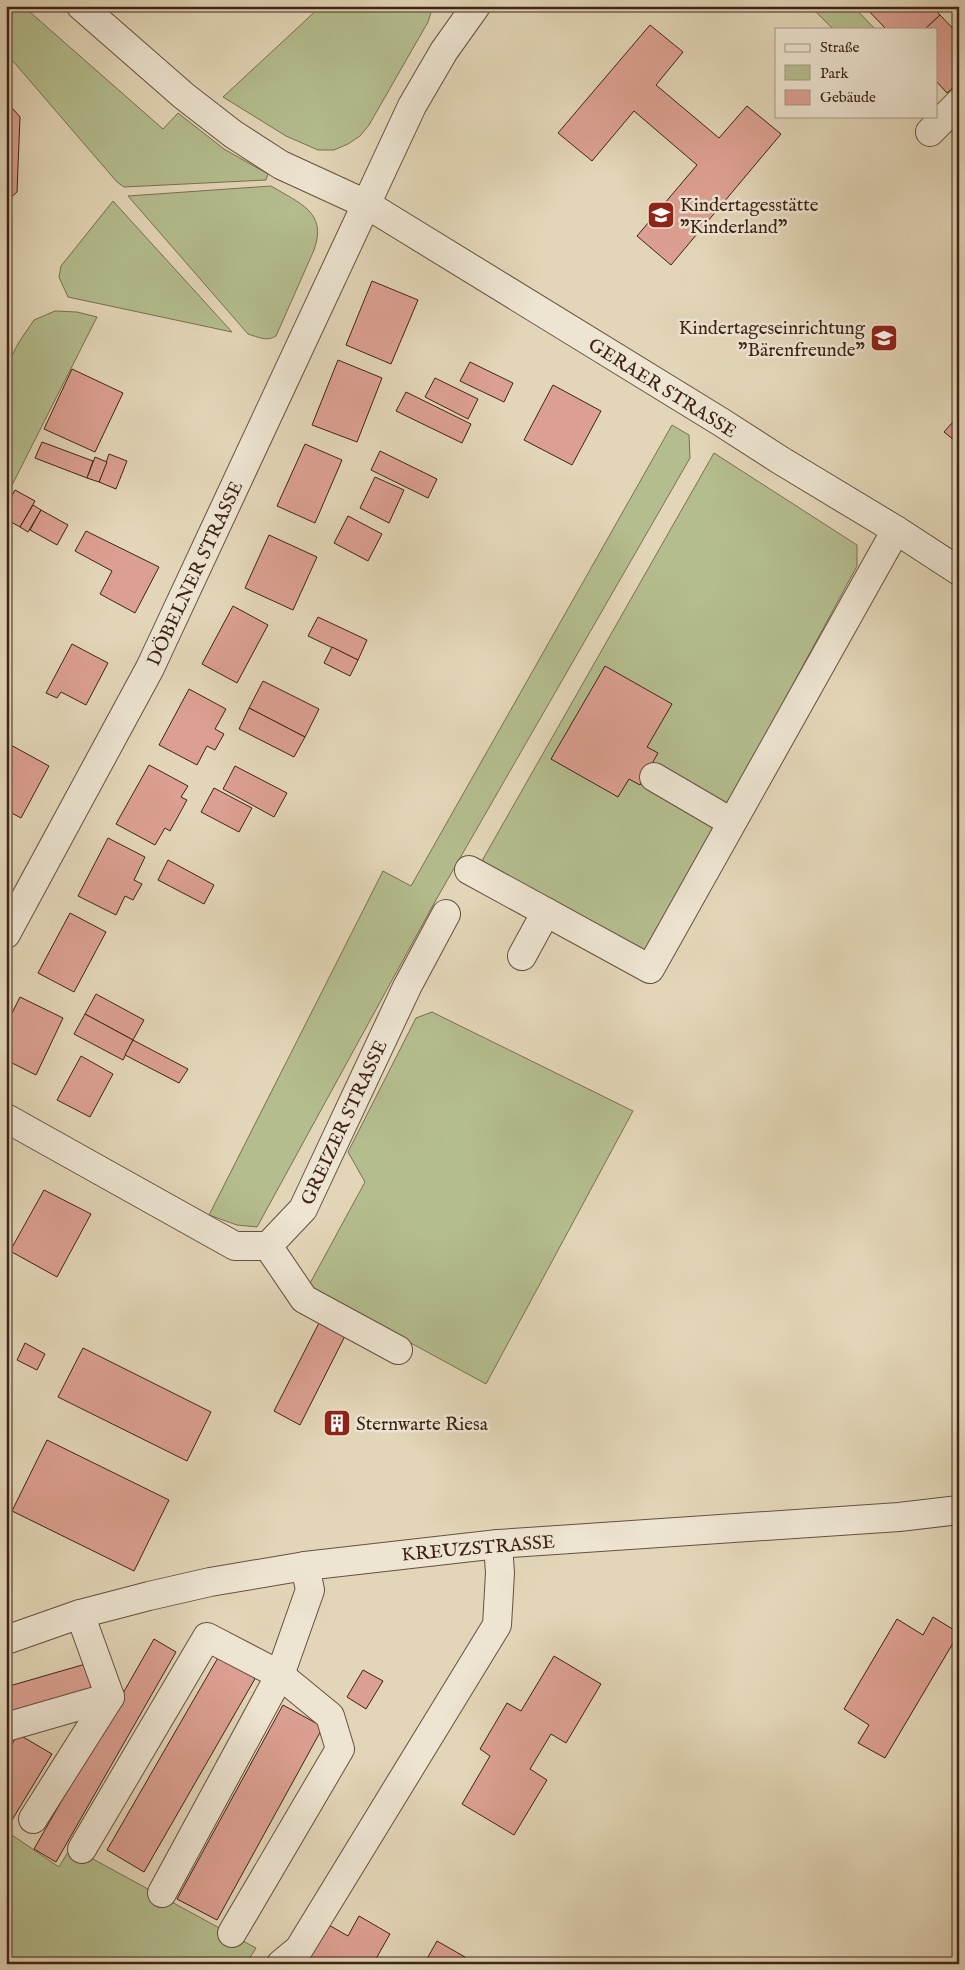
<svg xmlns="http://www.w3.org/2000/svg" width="965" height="1970" font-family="'IM FELL English',serif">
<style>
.green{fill:#b4bd8e;stroke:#797052}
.building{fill:#dca092;stroke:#3e2316}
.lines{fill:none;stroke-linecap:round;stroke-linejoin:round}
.minor-casing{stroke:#67503e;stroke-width:30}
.minor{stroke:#ede4d1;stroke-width:28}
.labels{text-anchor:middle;stroke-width:5;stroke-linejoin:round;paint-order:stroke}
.poi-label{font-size:19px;fill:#3e2316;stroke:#ede4d1;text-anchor:start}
.street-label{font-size:19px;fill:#3e2316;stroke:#ede4d1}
</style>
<rect width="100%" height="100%" fill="#e3d6b8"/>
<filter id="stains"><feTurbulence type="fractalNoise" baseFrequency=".004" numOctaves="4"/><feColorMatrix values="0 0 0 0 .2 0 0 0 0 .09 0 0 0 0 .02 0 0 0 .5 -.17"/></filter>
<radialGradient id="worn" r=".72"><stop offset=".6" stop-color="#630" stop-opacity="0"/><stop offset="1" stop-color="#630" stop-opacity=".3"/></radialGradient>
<g class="green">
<path d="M6,6H23L163,129L178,113L224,149L268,174L266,180L124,187L117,182L6,53Z"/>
<path d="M321,6H433L428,22L369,125L360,136L348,144L334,150H318L286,136L223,97Z"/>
<path d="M810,6H853L875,29H833Z"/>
<path d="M271,186C299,203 328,212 314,250L276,336C267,342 258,337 248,334L128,196Z"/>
<path d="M113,201L232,332L68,297L59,277L61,266Z"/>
<path d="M55,311L77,312L97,317L6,497V367L19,342L34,320Z"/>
<path d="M672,425L689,435L690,458L437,898L257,1227L237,1225L209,1215L383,871L411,886Z"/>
<path d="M714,453L857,545V566L645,957L482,872L483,859Z"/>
<path d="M432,1012L633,1111L486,1384L308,1287L365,1182L348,1152L416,1018Z"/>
<path d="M6,1831L59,1867L71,1847L256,1948L246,1964H6Z"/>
</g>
<g class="building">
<path d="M864,6H931L940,15L925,29H886Z"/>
<path d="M940,15L959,35V82L947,93L936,81V29H925Z"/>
<path d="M650,25L683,52L656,85L719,138L747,106L781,134L671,265L637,236L697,165L634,111L592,161L558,133Z"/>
<path d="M6,101L20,117L17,192L6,202Z"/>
<path d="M372,281L418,300L391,364L346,345Z"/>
<path d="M338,360L382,378L357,442L312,425Z"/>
<path d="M470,362L513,383L504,402L460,381Z"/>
<path d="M72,369L123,393L95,452L44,429Z"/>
<path d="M435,378L478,399L468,419L425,397Z"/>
<path d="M553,385L601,411L572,465L524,440Z"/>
<path d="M406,392L471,424L462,443L396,411Z"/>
<path d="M959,415V444L944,432Z"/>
<path d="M42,442L93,461L87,478L35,458Z"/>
<path d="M305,444L342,460L315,523L277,506Z"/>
<path d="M380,451L437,479L428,498L371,470Z"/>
<path d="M109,454L127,461L116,489L99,482Z"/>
<path d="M95,457L107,462L99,482L87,478Z"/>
<path d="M375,477L404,490L389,523L360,508Z"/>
<path d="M15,490L35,501L20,527L6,519V506Z"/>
<path d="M33,505L41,510L28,532L20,527Z"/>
<path d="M41,510L68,525L57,545L30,530Z"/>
<path d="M348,516L382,534L368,561L334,543Z"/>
<path d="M86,531L159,567L135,613L100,594L112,571L75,551Z"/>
<path d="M269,535L317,557L293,610L245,588Z"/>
<path d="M233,606L268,625L237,683L202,664Z"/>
<path d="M318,617L367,640L358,660L308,636Z"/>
<path d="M72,644L108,663L86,705L61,692L57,698L46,693Z"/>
<path d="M332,647L358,660L350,676L324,663Z"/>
<path d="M605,666L672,704L647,747L658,753L640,785L629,779L618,797L551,759Z"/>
<path d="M263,681L319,709L305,737L249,708Z"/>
<path d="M189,689L226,709L215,729L224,734L215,750L207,746L197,765L159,745Z"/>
<path d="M249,708L305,737L294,757L239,729Z"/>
<path d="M9,744L49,766L21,818L6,810V749Z"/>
<path d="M149,765L188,786L181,797L187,800L170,831L165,828L155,845L116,824Z"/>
<path d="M235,766L287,793L274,817L223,789Z"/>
<path d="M214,788L252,808L239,832L201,812Z"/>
<path d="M108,838L145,857L134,880L142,884L133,900L125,896L116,915L78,896Z"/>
<path d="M168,860L214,885L204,904L158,880Z"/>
<path d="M70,913L106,932L74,992L38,973Z"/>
<path d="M96,994L144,1020L133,1040L85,1014Z"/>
<path d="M20,997L63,1018L36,1075L6,1060V1025Z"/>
<path d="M85,1014L133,1040L123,1060L74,1034Z"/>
<path d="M133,1040L188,1069L179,1083L125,1055Z"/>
<path d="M81,1056L113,1074L90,1117L57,1100Z"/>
<path d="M44,1190L91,1214L57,1277L10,1251Z"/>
<path d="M321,1319L347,1332L300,1425L274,1411Z"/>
<path d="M25,1343L45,1354L37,1370L17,1360Z"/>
<path d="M83,1348L211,1412L187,1461L58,1397Z"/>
<circle cx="337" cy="1424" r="9"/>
<path d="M47,1440L169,1500L134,1571L12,1511Z"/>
<path d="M933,1617L959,1633L885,1758L858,1743L869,1725L844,1709L897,1619L923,1635Z"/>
<path d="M154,1639L176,1652L56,1862L34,1849Z"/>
<path d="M223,1649L260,1670L144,1872L107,1850Z"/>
<path d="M554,1656L601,1684L566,1743L551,1734L530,1769L547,1780L514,1835L462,1804L490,1756L480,1749L507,1703L521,1711Z"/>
<path d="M89,1663L96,1689L6,1714V1687Z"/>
<path d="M363,1670L383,1681L366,1709L347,1697Z"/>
<path d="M283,1705L323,1727L217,1920L177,1899Z"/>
<path d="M18,1734L52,1754L9,1825L6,1823V1754Z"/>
<path d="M359,1916L390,1934L373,1964H318L308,1958L327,1924L348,1936Z"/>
<path d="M437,1941L465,1957L461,1964H424Z"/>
</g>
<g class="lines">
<g class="minor-casing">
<g id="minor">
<path d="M81,6L184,96L233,134L281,165L366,204L721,422L780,460L896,530L959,571"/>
<path d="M930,132L959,103"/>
<path d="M654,777L731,822"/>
<path d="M469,870L650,969L896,530"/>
<path d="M6,934L150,668L412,106L444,51L476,6"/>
<path d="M522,956L546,912"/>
<path d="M6,1118L235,1246H268L303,1209L407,987L446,914"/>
<path d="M268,1246L304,1299L398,1350"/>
<path d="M6,1640L80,1614L149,1596L210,1582L305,1566L498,1544L899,1517L959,1510"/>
<path d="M6,1727L110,1697"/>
<path d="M33,1819L110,1697L80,1614"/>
<path d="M82,1849L207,1637L280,1675L330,1716L340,1749L232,1933"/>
<path d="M162,1893L280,1675L310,1590L305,1566"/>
<path d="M281,1964L299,1949L497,1625L500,1573L498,1544"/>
</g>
</g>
<use href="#minor" class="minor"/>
</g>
<defs>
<g id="school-square" transform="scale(1.4375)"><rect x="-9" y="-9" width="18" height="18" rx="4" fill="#8f2418" stroke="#ede4d1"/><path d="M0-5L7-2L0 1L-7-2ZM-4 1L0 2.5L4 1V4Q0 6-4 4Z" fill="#fff"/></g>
<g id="building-square" transform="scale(1.4375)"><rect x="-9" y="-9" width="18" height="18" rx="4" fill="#8f2418" stroke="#ede4d1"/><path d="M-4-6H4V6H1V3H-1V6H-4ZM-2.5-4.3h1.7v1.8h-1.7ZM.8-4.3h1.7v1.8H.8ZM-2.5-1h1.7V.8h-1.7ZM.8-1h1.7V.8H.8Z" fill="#fff"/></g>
</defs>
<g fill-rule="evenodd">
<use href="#school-square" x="661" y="215"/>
<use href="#school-square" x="884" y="338"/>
<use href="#building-square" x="337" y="1423"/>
</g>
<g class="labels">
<g class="poi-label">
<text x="680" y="211">Kindertagesstätte<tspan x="680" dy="22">"Kinderland"</tspan></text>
<text x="865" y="334" text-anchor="end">Kindertageseinrichtung<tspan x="865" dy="22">"Bärenfreunde"</tspan></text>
<text x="356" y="1430">Sternwarte Riesa</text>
</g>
<g class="street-label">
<text transform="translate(663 387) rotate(32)" y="7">GERAER STRASSE</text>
<text transform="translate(194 573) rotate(-65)" y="7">DÖBELNER STRASSE</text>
<text transform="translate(343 1122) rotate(-65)" y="7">GREIZER STRASSE</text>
<text transform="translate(478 1547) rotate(-5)" y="7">KREUZSTRASSE</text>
</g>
</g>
<rect width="965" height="1970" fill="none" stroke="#e3d6b8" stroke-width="25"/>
<rect x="8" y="8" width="950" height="1955" fill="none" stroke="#3e2316" stroke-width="2.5"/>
<rect x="12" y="12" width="940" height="1945" fill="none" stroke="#3e2316"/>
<rect x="775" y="28" width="162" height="90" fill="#ede4d1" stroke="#a79786"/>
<rect x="785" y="44" width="25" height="8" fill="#ede4d1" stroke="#a79786"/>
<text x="820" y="52" font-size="15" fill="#3e2316">Straße</text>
<rect x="785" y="65" width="25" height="15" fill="#b4bd8e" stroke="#a79786"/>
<text x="820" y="78" font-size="15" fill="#3e2316">Park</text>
<rect x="785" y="90" width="25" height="15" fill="#dca092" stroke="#a79786"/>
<text x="820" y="102" font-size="15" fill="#3e2316">Gebäude</text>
<rect width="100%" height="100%" filter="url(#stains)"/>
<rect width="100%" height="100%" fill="url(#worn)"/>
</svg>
